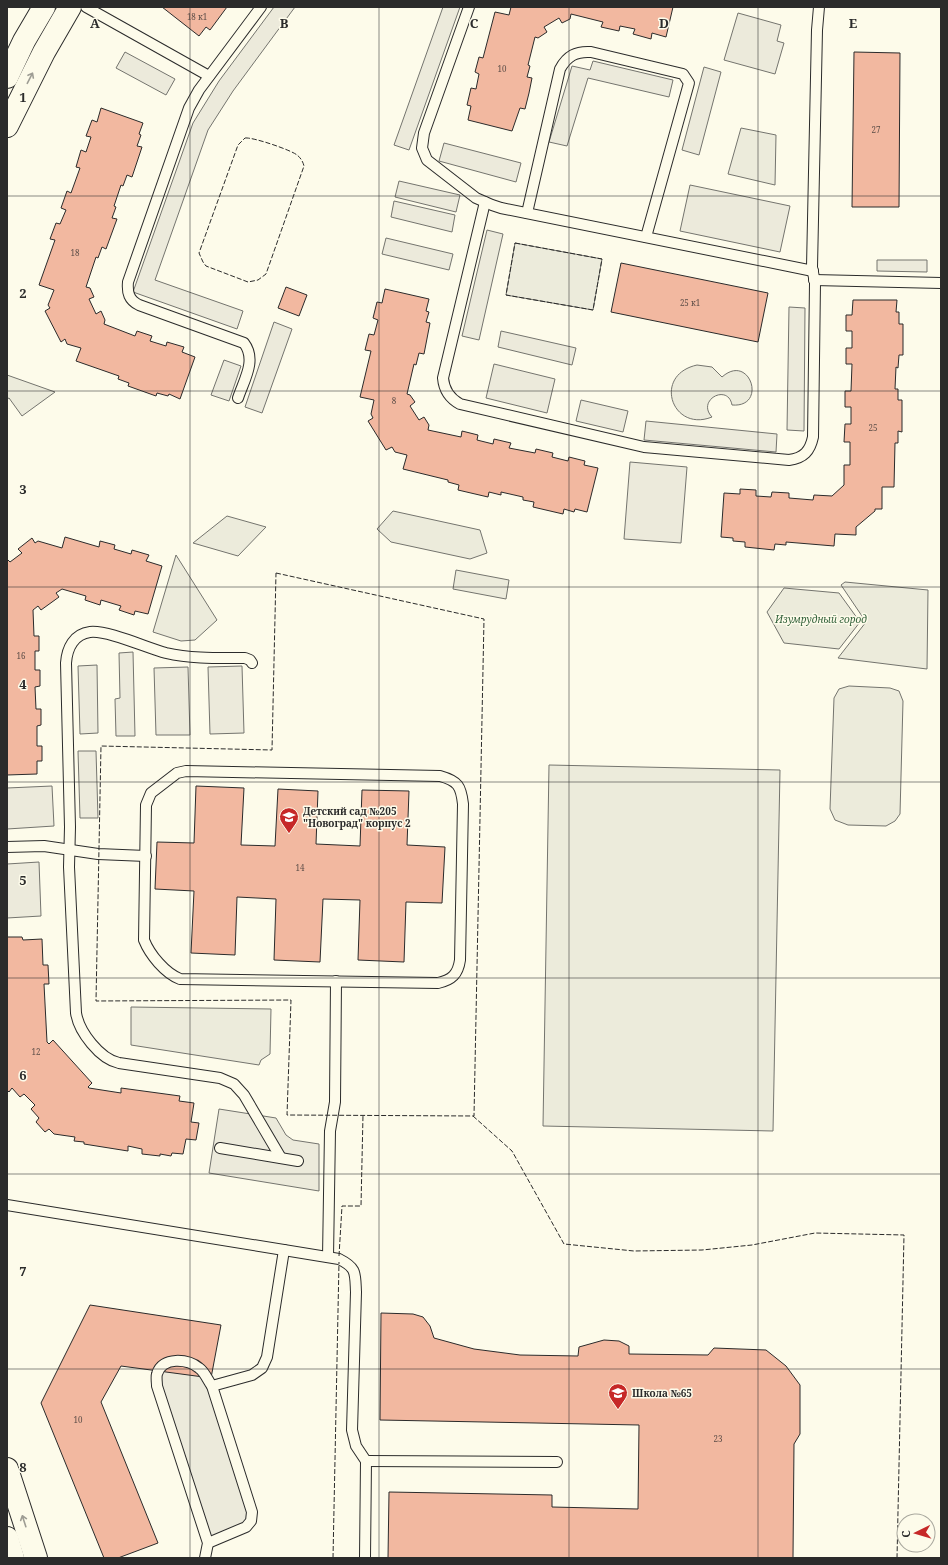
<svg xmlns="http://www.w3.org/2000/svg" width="948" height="1565" font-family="'Noto Serif',serif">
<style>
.green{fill:#ecebdb;stroke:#74746e}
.parking{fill:#eceadb;stroke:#74746e}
.building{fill:#f2b8a0;stroke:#2b2b2b}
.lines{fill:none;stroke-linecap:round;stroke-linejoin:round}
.lane-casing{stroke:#2b2b2b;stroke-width:12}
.secondary-casing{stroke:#2b2b2b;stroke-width:24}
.lane{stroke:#fdfbea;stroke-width:10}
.secondary{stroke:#fdfbea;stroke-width:22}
.fence{stroke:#2b2b2b;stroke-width:1;stroke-dasharray:5 2;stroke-linecap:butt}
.oneway{stroke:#9e9d94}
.grid{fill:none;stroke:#2b2b2b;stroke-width:1;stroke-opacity:0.55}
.labels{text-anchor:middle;stroke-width:3;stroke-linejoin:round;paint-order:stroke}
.number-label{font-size:8px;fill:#5d4e48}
.park-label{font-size:10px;font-style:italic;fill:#34623c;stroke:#fdfbea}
.poi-label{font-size:10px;font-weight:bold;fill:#2b2b2b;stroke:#fdfbea;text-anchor:start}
.grid-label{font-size:13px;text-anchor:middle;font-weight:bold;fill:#2b2b2b;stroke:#fdfbea;stroke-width:3;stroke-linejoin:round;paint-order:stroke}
</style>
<rect width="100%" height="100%" fill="#fdfbea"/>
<g class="green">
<path d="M741,128L776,135L775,185L728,174Z"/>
<path d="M515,243L602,259L593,310L506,295Z"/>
<path d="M697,365L712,367L722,377C750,352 768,408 732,405C728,383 696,400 712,417C672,433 652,375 697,365Z"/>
<path d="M7,375L55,392L22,416L9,398L7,399Z"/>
<path d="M393,511L480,530L487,553L470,559L391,542L377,529Z"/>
<path d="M227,516L266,527L238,556L193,543Z"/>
<path d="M176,555L217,620L195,640L181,641L153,632Z"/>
<path d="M456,570L509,580L506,599L453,589Z"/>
<path d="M845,582L928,590L927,669L838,658L866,622L841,585Z"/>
<path d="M784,588L839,593L860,622L839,649L784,643L767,612Z"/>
<path d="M849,686L890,688L899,691L903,701L900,814L895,821L886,826L848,825L835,820L830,809L834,698L839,689Z"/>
<path d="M549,765L780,770L773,1131L543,1126Z"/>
<path d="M131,1007L271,1009L270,1054L261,1060L259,1065L131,1045Z"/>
</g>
<g class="parking">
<path d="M274,7H295L233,91L208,130L155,280L243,311L237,329L133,292L193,123L219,81Z"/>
<path d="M443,7H460L409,150L394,145Z"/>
<path d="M738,13L781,25L777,41L784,43L775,74L724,60Z"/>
<path d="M125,52L175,79L166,95L116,68Z"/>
<path d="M593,61L673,80L669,97L588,78L567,146L549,142L572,66L590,70Z"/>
<path d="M704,67L721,72L699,155L682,150Z"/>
<path d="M444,143L521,163L516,182L439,161Z"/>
<path d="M399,181L460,195L456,212L395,197Z"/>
<path d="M690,185L790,206L780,252L680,231Z"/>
<path d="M394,201L455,215L452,232L391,217Z"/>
<path d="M487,230L503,234L479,340L462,336Z"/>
<path d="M386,238L453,254L449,270L382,254Z"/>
<path d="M877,260H927V272L877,271Z"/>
<path d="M789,307L805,308L804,431L787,430Z"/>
<path d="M274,322L292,329L262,413L245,407Z"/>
<path d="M501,331L576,348L572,365L498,347Z"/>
<path d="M224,360L241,366L229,401L211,395Z"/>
<path d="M494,364L555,379L547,413L486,398Z"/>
<path d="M581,400L628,411L623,432L576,421Z"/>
<path d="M646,421L777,434L776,452L644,440Z"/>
<path d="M630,462L687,467L681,543L624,539Z"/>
<path d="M133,652L135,736H116L115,699L120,698L119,653Z"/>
<path d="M97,665L98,733L80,734L78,666Z"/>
<path d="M242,666L244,733L210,734L208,667Z"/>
<path d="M188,667L190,735H156L154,668Z"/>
<path d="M78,751H96L98,818H80Z"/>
<path d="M52,786L54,826L7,829V788Z"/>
<path d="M39,862L41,916L7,918V864Z"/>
<path d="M219,1109L276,1118L286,1135L293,1140L319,1144V1191L209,1173Z"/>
<path d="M187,1361L212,1386L251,1521L208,1543L157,1386L161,1366Z"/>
</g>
<g class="building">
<path d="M162,7H227L210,30L206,27L199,36Z"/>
<path d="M511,7H673L666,37L652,33L651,39L633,34L635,29L620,26L619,31L601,27L603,22L571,14L570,19L562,23L559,18L544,27L547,32L538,38L535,37L528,65L530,66L527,77L532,78L529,93L525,109L520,108L512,131L468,120L471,106L467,105L471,88L476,89L479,74L475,72L479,57L483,58L495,12L509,15Z"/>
<path d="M854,52L900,53L899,207H852Z"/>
<path d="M101,108L143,123L139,134L141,135L137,146L142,147L132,177L127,175L123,186L121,185L114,206L116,207L112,218L117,219L106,249L102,247L98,258L96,257L86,287L90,288L94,297L89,299L96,314L101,311L105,320L104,324L135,336L137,331L152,336L150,341L166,346L167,342L184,347L182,352L195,357L180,399L169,394L168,396L157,393L156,396L128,386L129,383L118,379L119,376L76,361L81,348L67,344L65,339L61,342L45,311L50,308L48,305L54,290L39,285L55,240L50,239L56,223L60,224L66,210L61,208L67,191L71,193L80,168L76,167L81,150L86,152L91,137L86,136L92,120L97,122Z"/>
<path d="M621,263L768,293L758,342L611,312Z"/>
<path d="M286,287L307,295L299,316L278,308Z"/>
<path d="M385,289L429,299L426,311L429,312L426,322L430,323L424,354L419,353L416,365L414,364L407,394L410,395L415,402L410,406L419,420L424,417L429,425L428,430L461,437L462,431L478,435L477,440L493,444L494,439L511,443L509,448L535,453L536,449L553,453L552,457L568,461L569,457L585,461L584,465L598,468L587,512L575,509L574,512L564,509L563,514L533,507L534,502L523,500V497L501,492V495L489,492L488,497L458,490L459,485L448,482V480L403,469L407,455L395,452L392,447L386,450L368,421L373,418L371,414L374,400L360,397L371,351L365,350L369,334L374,335L378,320L373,318L377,302L382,303Z"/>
<path d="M853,300H897L896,312H899V324H903V355H899L898,368L896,367L895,389H898V400H902V432L898,431V443H895L894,487H882V509H875V511L856,527V535L835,534L834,546L786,542V545L775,544L774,550L745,547V542L733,541V538L721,537L724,493L740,494V489L756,490V496L771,497L772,492L789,493V498L813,500L814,495L832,496L844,485V465H850V442H844L845,424H851V407H845V391H851L852,364H846V348H852V331H846V315H852Z"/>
<path d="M65,537L99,547L100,541L115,545L114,549L131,554L132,550L149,555L146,561L162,566L148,614L135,611L134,615L119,610L121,606L101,600L100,605L85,600L86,596L62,589L56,593L59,597L41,610L38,606L33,610L34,636H39V651H35V670H40V686L35,687L36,709H41V725L37,726V746H42V761H37V774L7,775V559L10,562L22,553L18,549L32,538L35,543L38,541L62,548Z"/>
<path d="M196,786L244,788L241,845L275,846L278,789L318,791L316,844L360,846L362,790L409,791L407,845L445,847L442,903L406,902L404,962L358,960L360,900L323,899L320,962L274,960L276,899L237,897L235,955L191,953L194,891L155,889L157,842L194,843Z"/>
<path d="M7,937H22L23,940L42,939L43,965H48L49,984H44L47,1042L49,1044L53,1040L92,1083L88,1087L89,1088L121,1093V1088L180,1096L179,1101L194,1103L191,1122L199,1123L196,1140L186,1139L183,1154L172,1153L171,1156L160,1154V1156L142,1154V1149L128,1146V1151L84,1144V1142L74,1141L75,1137L54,1134L49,1129L45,1132L36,1122L39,1118L31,1109L35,1105L24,1094L20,1097L12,1088L9,1092L7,1090Z"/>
<path d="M90,1305L221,1325L211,1378L121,1366L101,1402L158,1543L118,1558H104L41,1403Z"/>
<path d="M381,1313L413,1314L423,1317L430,1326L434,1338L474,1349L520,1355L578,1356L579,1347L604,1340L619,1341L629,1346V1354L708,1355L714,1348L766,1350L786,1366L800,1385V1434L794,1444L793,1558H388L389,1492L552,1495V1507L638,1509L639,1425L380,1420Z"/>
</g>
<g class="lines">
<g class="lane-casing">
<g id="lane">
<path d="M86,7L209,76"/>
<path d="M469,7L424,133L422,148L427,160L476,198L492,205L501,208L813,271"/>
<path d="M485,202L443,378C444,390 449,398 460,404L644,447L789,460C804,458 810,451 813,437L815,283L812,267L817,30L819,7"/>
<path d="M527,213L560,69C567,56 576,51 591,52L683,74L689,83L646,237"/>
<path d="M814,280L941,283"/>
<path d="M238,398C244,380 257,360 244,343L139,305C129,300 127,293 128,282L189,108L199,90L261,7"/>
<path d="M252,663L250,660L245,658C219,658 192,659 166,653C147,648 108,630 90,632C74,634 67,648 66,663L70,827L69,867L76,1013C79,1032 100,1059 119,1063L220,1078L234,1084L244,1095L281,1158"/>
<path d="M186,771L440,776C458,781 461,786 463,804L460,960C458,974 452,980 438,983L180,979C165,973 150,955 144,940L146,805L151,793L177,773Z"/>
<path d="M7,847L44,846L98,854L146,856"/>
<path d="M220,1148L298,1161"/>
<path d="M7,1205L339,1259C357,1268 355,1273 356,1292L352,1430L356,1446L366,1461L365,1558"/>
<path d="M328,1257L330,1131L335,1102L336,981"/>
<path d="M366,1461L557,1462"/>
<path d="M208,1543L246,1527L251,1521L252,1512L212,1386"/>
<path d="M205,1558L208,1543L157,1386C157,1383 156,1377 157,1374C162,1356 188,1359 199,1368C205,1372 208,1381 212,1386L252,1375L262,1368L267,1357L284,1250"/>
</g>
</g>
<g class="secondary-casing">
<g id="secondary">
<path d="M7,77L24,41L44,7"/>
<path d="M7,126L44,52L70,7"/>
<path d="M7,1469L36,1558"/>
<path d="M7,1538L13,1558"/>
</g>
</g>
<use href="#lane" class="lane"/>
<use href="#secondary" class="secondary"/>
<g class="fence">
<path d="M245,138C253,137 291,150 297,155C301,158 303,162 304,166L266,274L258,280L248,282L206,266L203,262L199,253L238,145Z"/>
<path d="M515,243L602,259L593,310L506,295Z"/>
<path d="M276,573L484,619L474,1116L287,1115L291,1000L96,1001L101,746L272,750Z"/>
<path d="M473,1116L512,1151L564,1244L634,1251L702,1250L752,1245L815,1233L904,1235L897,1558"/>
<path d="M339,1256L342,1206H361L363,1115"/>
<path d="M333,1558L339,1262"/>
</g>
</g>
<defs><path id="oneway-shaft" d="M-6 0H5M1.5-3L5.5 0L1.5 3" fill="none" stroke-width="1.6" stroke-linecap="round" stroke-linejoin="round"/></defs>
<g class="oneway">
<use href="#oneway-shaft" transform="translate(30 78) rotate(-63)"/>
<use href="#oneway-shaft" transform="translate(24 1521) rotate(-108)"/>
</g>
<path class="grid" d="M190,7V1558M379,7V1558M569,7V1558M758,7V1558M7,196H941M7,391H941M7,587H941M7,782H941M7,978H941M7,1174H941M7,1369H941"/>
<defs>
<g id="school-pin" transform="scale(1)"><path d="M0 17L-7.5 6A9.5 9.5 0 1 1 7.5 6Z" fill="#c62828" stroke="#fdfbea"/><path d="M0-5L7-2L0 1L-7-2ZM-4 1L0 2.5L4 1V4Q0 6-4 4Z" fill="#fff"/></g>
</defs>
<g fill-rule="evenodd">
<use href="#school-pin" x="289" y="817"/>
<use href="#school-pin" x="618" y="1393"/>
</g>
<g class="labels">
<g class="number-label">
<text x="197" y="20">18 к1</text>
<text x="502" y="72">10</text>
<text x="876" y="133">27</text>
<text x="75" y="256">18</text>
<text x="690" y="306">25 к1</text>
<text x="394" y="404">8</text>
<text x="873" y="431">25</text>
<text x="21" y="659">16</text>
<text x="300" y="871">14</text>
<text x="36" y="1055">12</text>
<text x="78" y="1423">10</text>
<text x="718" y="1442">23</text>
</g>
<g class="park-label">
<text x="821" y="623">Изумрудный город</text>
</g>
<g class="poi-label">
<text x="303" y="815">Детский сад №205<tspan x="303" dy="12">"Новоград" корпус 2</tspan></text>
<text x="632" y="1397">Школа №65</text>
</g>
</g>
<g class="grid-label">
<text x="95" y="28">A</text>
<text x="284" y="28">B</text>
<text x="474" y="28">C</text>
<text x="664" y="28">D</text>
<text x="853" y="28">E</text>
<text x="23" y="102">1</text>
<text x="23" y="298">2</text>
<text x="23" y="494">3</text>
<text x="23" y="689">4</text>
<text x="23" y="885">5</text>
<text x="23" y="1080">6</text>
<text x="23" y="1276">7</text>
<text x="23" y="1472">8</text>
</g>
<rect width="948" height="1565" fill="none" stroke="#2b2b2b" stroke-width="16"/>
<g transform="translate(916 1533) rotate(265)"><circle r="19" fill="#fdfbea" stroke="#a9a89e"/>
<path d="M0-3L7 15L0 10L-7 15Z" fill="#c62828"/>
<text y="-6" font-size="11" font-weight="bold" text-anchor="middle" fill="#2b2b2b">С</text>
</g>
</svg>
